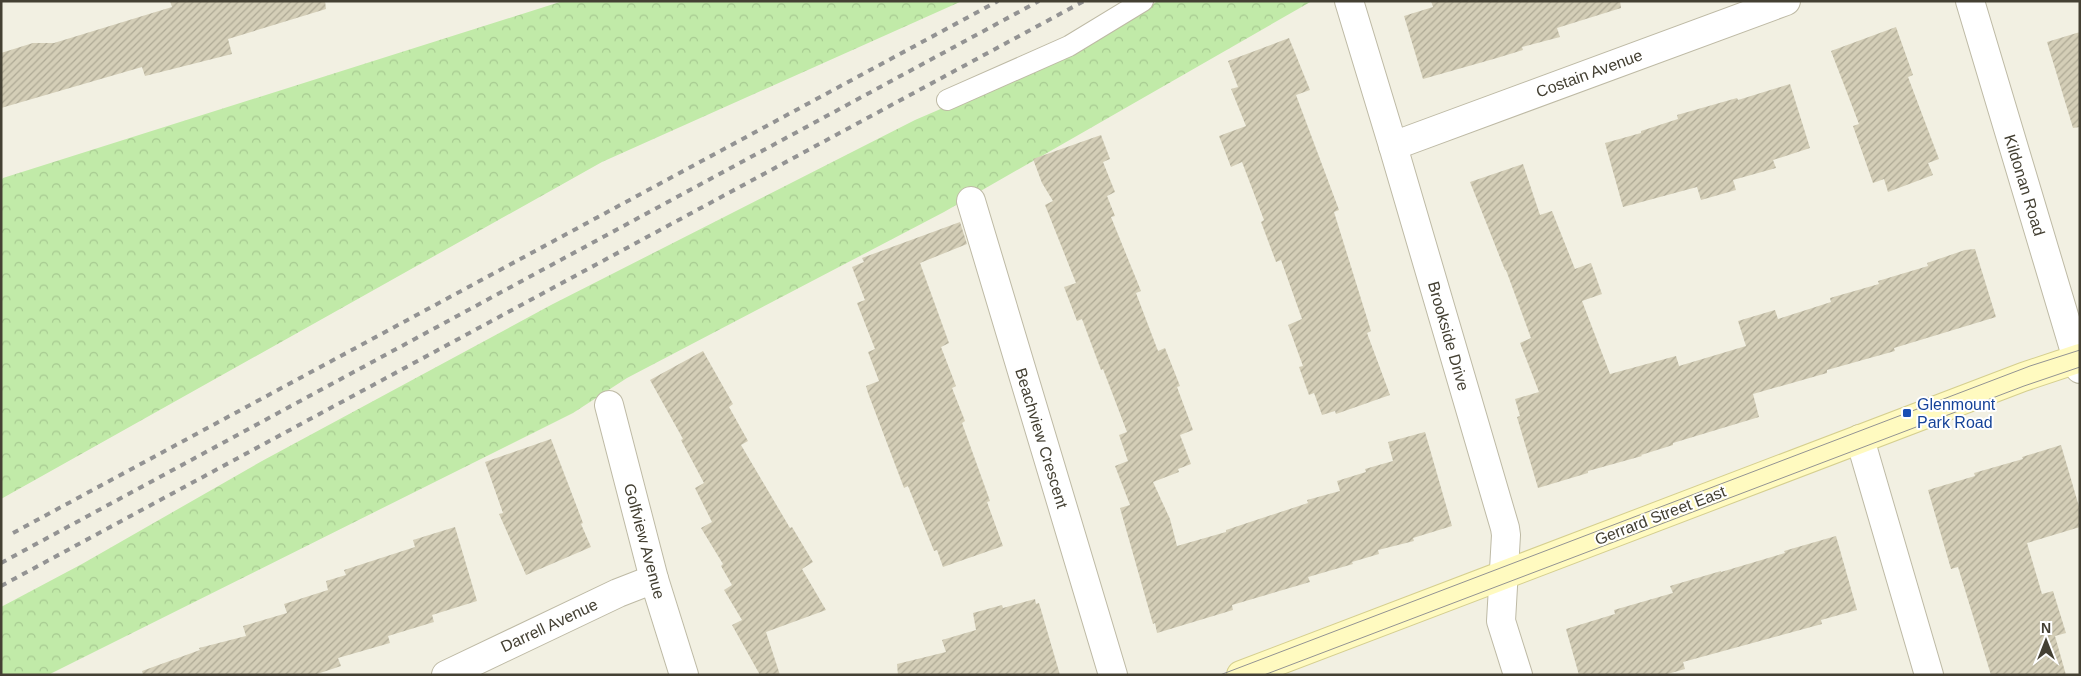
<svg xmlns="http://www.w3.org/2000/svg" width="2081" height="676" font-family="Helvetica,sans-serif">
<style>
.forest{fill:url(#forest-crowns)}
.building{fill:url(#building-hatch)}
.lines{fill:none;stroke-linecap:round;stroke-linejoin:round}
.lane-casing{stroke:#bebaa5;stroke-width:22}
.street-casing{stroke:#bebaa5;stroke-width:30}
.secondary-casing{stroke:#d5cf8f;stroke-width:30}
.lane{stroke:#fff;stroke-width:20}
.street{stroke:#fff;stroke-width:28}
.secondary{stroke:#fffac0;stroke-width:28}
.tram{stroke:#939393;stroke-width:1}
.rail{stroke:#939393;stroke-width:4;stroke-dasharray:6 6;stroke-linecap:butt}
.transit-dot{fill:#1a4fb4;stroke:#fff;stroke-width:2}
.labels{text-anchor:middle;stroke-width:4;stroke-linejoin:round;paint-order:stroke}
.street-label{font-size:16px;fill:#444033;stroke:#fff}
.transit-label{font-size:16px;fill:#164399;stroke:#fff;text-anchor:start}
</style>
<defs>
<pattern id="forest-crowns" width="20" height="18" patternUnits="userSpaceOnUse" patternTransform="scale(1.25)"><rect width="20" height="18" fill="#c1eaa8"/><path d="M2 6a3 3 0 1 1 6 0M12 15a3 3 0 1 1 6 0" fill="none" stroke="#a7ca91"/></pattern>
<pattern id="building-hatch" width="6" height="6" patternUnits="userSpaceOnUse" patternTransform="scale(1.25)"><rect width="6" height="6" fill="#d4ceb7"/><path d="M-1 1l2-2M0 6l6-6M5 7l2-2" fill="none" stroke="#aea995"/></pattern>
</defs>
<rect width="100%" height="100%" fill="#f2f0e2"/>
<g class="forest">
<path d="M563,1H962L602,162L1,499V181L3,178Z"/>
<path d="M1158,1H1312L944,212L627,378L573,413L48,675H1V607L82,564L262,461L551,305L915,120L1069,54Z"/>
</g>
<g class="building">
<path d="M170,1H325L326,9L228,39L232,54L145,76L142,67L1,108V53L33,43H54L172,7Z"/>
<path d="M1431,1H1620L1621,8L1557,28L1560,37L1522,47L1523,50L1497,58L1423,79L1404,16L1433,7Z"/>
<path d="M1896,27L1913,75L1908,77L1939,159L1928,163L1933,175L1888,192L1884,179L1873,183L1853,126L1859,124L1831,51Z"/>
<path d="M2080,32V127L2073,128L2047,42Z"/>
<path d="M1289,38L1310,90L1296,95L1339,210L1334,212L1371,331L1367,333L1390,395L1336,414L1335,411L1322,415L1314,393L1309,395L1299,367L1303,366L1288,325L1302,319L1281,260L1276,262L1261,222L1264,220L1242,162L1231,167L1219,136L1246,126L1231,89L1238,87L1228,61Z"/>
<path d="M1790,84L1810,148L1773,160L1776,168L1733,180L1736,190L1701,200L1697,187L1623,207L1605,143L1641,133V131L1678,119L1677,115L1737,98L1738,100Z"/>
<path d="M1101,135L1110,159L1103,162L1115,192L1107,196L1115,216L1111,217L1141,291L1136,293L1158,351L1165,348L1180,386L1177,387L1193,430L1180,435L1191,464L1178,469L1179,472L1153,482L1170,519L1177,546L1226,532V530L1308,503L1307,500L1340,491L1337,481L1366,472L1365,469L1393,461L1388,442L1425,432L1452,526L1413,538L1414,541L1378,550L1379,554L1352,562L1353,564L1308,577L1310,582L1232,605L1233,610L1157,633L1155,623L1153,624L1120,508L1130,505L1115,466L1128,461L1119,435L1127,432L1103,369L1101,370L1082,319L1077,321L1064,287L1076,283L1045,205L1053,201L1042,183L1033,159Z"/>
<path d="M1523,164L1540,215L1552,211L1575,269L1591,263L1602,294L1582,301L1610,374L1676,356L1679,366L1746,346L1738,321L1775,310L1778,319L1831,302L1830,298L1879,284L1878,281L1928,266L1927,263L1965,250L1975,249L1996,317L1894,348L1895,351L1827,370V373L1753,394L1759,417L1673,443V445L1641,455L1642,456L1588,471V473L1538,488L1517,417L1520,416L1515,399L1539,392L1520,343L1531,338L1506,270H1505L1470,182Z"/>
<path d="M960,222L967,244L920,263L949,343L941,347L956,386L952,388L965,421L962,423L990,501L987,502L1003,546L943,567L937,550L934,551L908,486L904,488L868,393L866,386L879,381L868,352L875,349L857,303L865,300L852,267L864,262L862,258Z"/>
<path d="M703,351L733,404L729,407L748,441L741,445L790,528L792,527L813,562L802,569L826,610L766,632L780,675H760L732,625L742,620L724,590L732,585L721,566L723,564L701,528L712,522L695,488L704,483L681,440L683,439L650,380Z"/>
<path d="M551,439L583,523L581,524L591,547L526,575L499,514L503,513L485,462Z"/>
<path d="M2061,445L2080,510V527L2027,543L2042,594L2053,591L2066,633L2055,636L2066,675H1991L1958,567L1951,569L1928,490L1975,476L1974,473L2023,459L2022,457Z"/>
<path d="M455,527L477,601L432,615L434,622L388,636L390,643L338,658L341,666L314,675H143L142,671L200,650L199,648L246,636L243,626L287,613L284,604L328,590L326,581L346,575L344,570L415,547L413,540Z"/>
<path d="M1836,536L1857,610L1821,620L1822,624L1683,662L1685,669L1664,675H1579L1566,629L1615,614L1614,610L1673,593L1670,586L1721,571V572L1785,553L1784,551Z"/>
<path d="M1035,599L1036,604L1039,603L1060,675H898L897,664L946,652L942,640L976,630L973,613L1002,605L1003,608Z"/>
</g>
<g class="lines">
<g class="lane-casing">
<path id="lane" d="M947,100L1069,46L1143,1"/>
</g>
<g class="street-casing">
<g id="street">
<path d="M1349,1L1393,146L1505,528L1506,535L1501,621L1518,675"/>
<path d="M1970,1L2080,369"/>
<path d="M1393,146L1786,1"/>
<path d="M971,201L1113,675"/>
<path d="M609,405L654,579L684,675"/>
<path d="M1860,439L1929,675"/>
<path d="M446,675L618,593L654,579"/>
</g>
</g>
<g class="secondary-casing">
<path id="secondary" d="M1241,675L2023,377L2080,358"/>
</g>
<use href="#lane" class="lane"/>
<use href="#street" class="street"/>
<use href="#secondary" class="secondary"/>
<g class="tram">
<path d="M1220,675L2030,366L2080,350"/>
<path d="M1264,675L2024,386L2080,367"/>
</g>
<g class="rail">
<path d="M13,533L998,1"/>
<path d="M1,563L1039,1"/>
<path d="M1,586L1084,1"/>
</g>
</g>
<rect class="transit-dot" x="1902" y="408" width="10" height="10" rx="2.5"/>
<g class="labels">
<g class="street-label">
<text transform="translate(1589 73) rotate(-20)" y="6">Costain Avenue</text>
<text transform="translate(2025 185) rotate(73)" y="6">Kildonan Road</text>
<text transform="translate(1449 336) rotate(74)" y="6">Brookside Drive</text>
<text transform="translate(1042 438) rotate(73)" y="6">Beachview Crescent</text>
<text transform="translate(1660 515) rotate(-21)" y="6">Gerrard Street East</text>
<text transform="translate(645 541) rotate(75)" y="6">Golfview Avenue</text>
<text transform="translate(549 625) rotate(-25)" y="6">Darrell Avenue</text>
</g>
<g class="transit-label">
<text x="1917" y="410">Glenmount<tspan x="1917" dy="18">Park Road</tspan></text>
</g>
</g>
<rect width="2081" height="676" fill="none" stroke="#444033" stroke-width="5"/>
<g transform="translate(2046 641)" stroke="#ffffff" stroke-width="4" paint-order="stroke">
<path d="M0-4L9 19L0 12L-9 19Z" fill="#444033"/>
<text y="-8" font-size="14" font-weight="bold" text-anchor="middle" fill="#444033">N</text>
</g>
</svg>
